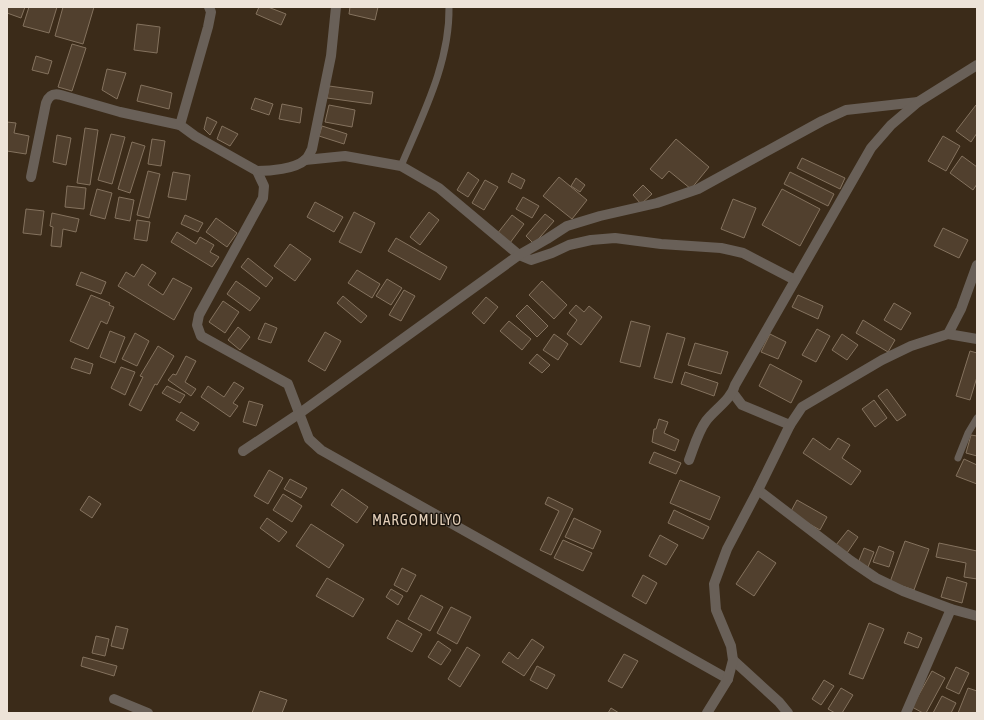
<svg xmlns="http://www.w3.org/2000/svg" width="984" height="720" font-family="'Asap Condensed',sans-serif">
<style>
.building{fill:#51402e;stroke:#84725e}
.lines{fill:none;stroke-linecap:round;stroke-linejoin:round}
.lane{stroke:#696058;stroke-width:7}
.street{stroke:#696058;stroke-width:10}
.labels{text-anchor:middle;stroke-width:3;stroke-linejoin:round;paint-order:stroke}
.quarter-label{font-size:15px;letter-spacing:1px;fill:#e2ceb8;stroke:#1c150d}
</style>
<rect width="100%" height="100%" fill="#3b2b19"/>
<g class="building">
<path d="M7,7H25L21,18L7,13Z"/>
<path d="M29,7H57L49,33L23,26Z"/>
<path d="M63,7H94L83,44L55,36Z"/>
<path d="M259,7H268L286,14L281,25L256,14Z"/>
<path d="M350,7H378L375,20L349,14Z"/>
<path d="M137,24L160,27L157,53L134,50Z"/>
<path d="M72,44L86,48L72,91L58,87Z"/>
<path d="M36,56L52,61L48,74L32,70Z"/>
<path d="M107,69L126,73L117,99L102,90Z"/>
<path d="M141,85L172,93L169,109L137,101Z"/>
<path d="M329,86L373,92L371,104L327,98Z"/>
<path d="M255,98L273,104L269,115L251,109Z"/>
<path d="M282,104L302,108L300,123L279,119Z"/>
<path d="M329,105L355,110L352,127L325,122Z"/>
<path d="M976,105L977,106V133L971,142L956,131Z"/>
<path d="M207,117L217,122L210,135L204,129Z"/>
<path d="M7,122L16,123L14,133L29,136L26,154L7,151Z"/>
<path d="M222,126L238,134L230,146L217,139Z"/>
<path d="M322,126L347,134L344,144L319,136Z"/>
<path d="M85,128L98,130L90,185L77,183Z"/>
<path d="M111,134L125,137L112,184L98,180Z"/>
<path d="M57,135L71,138L66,165L53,162Z"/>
<path d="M943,136L960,146L946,171L928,161Z"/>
<path d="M152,139L165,141L161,166L148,164Z"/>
<path d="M676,139L709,167L691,189L669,171L662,179L650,169Z"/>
<path d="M132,142L145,146L130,193L118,189Z"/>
<path d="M962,156L977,167V184L973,190L950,173Z"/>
<path d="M802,158L845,178L840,189L797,168Z"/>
<path d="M148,171L160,174L149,218L137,215Z"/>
<path d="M173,172L190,175L186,200L168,197Z"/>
<path d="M468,172L479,180L468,197L457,190Z"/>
<path d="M790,172L834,194L828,206L784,184Z"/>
<path d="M512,173L525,180L521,189L508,182Z"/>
<path d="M559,177L587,200L572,219L543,196Z"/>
<path d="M576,178L585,185L580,192L571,186Z"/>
<path d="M485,180L498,187L484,210L472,203Z"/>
<path d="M643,185L652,194L641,204L633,195Z"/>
<path d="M67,186L86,188L84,209L65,207Z"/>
<path d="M97,189L112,193L105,219L90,215Z"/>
<path d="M782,189L820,209L800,246L762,225Z"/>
<path d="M119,197L134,200L130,221L115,218Z"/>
<path d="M523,197L539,206L532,218L516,209Z"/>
<path d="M733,199L756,208L744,238L721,229Z"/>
<path d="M315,202L343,217L334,232L307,217Z"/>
<path d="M26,209L44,211L41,235L23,233Z"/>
<path d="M354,212L375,223L361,253L339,242Z"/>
<path d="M429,212L439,220L420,245L410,237Z"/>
<path d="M52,213L79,219L76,232L63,229L61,247L51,246L53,227L50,226Z"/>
<path d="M545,214L554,221L534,244L526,236Z"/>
<path d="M185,215L203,223L198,232L181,224Z"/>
<path d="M512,215L524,224L510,243L497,234Z"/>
<path d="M216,218L237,233L227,247L206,232Z"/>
<path d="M137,220L150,222L147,241L134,239Z"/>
<path d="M943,228L968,240L959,258L934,246Z"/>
<path d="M177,232L196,244L200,237L214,245L210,252L219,257L212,267L171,242Z"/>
<path d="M396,238L447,267L440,280L388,251Z"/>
<path d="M290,244L311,259L295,281L274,266Z"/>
<path d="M248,258L273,278L266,287L241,267Z"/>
<path d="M142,264L156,273L148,285L163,295L173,278L192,288L174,320L118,286L126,272L134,277Z"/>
<path d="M357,270L380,284L372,298L348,283Z"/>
<path d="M81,272L106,282L101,294L76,285Z"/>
<path d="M387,279L402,288L391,305L376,296Z"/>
<path d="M236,281L260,298L250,311L227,294Z"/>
<path d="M542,281L567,305L554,319L529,295Z"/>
<path d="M404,290L415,296L401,321L389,315Z"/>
<path d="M91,295L110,303L109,305L114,307L107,324L101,321L88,349L70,341Z"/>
<path d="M798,295L823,306L818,319L792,307Z"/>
<path d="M343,296L367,316L361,323L337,303Z"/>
<path d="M486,297L498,307L484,324L472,313Z"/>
<path d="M223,301L239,312L225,333L209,322Z"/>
<path d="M894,303L911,313L901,330L884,320Z"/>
<path d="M527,305L548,326L537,337L516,316Z"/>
<path d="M576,305L584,312L589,306L602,317L581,345L567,334L577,320L569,313Z"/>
<path d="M863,320L895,340L888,352L856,333Z"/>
<path d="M509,321L531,339L522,350L500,331Z"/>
<path d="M631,321L650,326L640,367L620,362Z"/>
<path d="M265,323L277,328L271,343L258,339Z"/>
<path d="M238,327L250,337L240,350L228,340Z"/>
<path d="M817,329L830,336L816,362L802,355Z"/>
<path d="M110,331L125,337L115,363L100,357Z"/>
<path d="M325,332L341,341L325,371L308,361Z"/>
<path d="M135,333L149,341L137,366L122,359Z"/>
<path d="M667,333L685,338L672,383L654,378Z"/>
<path d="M554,334L568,344L558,360L543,350Z"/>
<path d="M770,334L786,342L778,359L761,352Z"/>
<path d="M842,334L858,345L847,360L832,350Z"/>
<path d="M695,343L728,352L721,374L688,365Z"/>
<path d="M158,346L174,356L157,385L155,384L141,411L129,405L143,377L140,376Z"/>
<path d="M970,351L977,353V377L970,400L956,396Z"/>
<path d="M537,354L550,365L542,373L529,363Z"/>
<path d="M186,356L196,361L185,382L196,389L191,396L168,380L173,374L176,375Z"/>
<path d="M75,358L93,364L90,374L71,368Z"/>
<path d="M770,364L802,381L791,403L759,386Z"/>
<path d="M121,367L135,372L125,395L111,388Z"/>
<path d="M685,372L718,383L714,396L681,384Z"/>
<path d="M234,382L244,388L233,403L238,406L230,417L201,397L208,386L224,397Z"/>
<path d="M167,386L185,395L180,403L162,393Z"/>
<path d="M887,389L906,415L897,421L878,396Z"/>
<path d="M874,400L887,418L875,427L862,409Z"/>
<path d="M249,401L263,405L256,426L243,422Z"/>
<path d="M181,412L199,423L194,431L176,420Z"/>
<path d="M659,419L668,422L664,433L679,440L675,451L652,442L654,429H656Z"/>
<path d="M971,435L977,436V456L966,453Z"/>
<path d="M813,438L830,450L838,438L850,445L842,458L861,471L851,485L803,453Z"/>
<path d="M654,452L681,463L676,474L649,463Z"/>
<path d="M964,459L977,465V484L956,476Z"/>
<path d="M269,470L283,478L268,504L254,496Z"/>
<path d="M290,479L307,488L301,498L284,489Z"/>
<path d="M680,480L720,497L710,520L670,503Z"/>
<path d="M342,489L368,507L357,523L331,505Z"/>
<path d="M283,494L302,506L292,522L273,510Z"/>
<path d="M89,496L101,504L92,518L80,510Z"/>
<path d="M548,497L573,509L551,555L540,550L559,511L545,504Z"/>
<path d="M797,500L827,517L820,530L790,513Z"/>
<path d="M674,510L709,527L703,539L668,523Z"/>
<path d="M267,518L287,532L279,542L260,528Z"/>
<path d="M574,518L601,531L593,549L565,537Z"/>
<path d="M311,524L344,545L329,568L296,546Z"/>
<path d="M848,530L858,537L847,553L836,545Z"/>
<path d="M660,535L678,545L666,565L649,556Z"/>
<path d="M563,540L592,553L583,571L554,558Z"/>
<path d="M905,541L929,549L914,590L890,582Z"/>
<path d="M939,543L977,551V579L964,577L966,563L936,557Z"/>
<path d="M879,546L894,552L889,567L873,562Z"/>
<path d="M864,548L874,552L868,567L858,563Z"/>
<path d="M758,551L776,563L754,596L736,584Z"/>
<path d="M402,568L416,575L407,592L394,585Z"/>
<path d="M643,575L657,583L646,604L632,596Z"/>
<path d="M947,577L967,583L962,603L941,597Z"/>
<path d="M327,578L364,599L353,617L316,596Z"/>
<path d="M391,589L403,596L398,605L386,597Z"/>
<path d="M421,595L443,607L430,631L408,619Z"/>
<path d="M451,607L471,617L457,644L437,633Z"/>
<path d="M397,620L422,634L412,652L387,638Z"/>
<path d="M869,623L884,629L863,679L849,674Z"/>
<path d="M116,626L128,629L123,649L111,646Z"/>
<path d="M908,632L922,638L918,648L904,643Z"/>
<path d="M96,636L109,639L105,656L92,653Z"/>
<path d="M532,639L544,647L524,676L502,662L509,652L518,659Z"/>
<path d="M438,641L451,650L441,665L428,657Z"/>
<path d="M467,647L480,655L460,687L448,679Z"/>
<path d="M624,654L638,661L622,688L608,681Z"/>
<path d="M83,657L117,666L114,676L81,666Z"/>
<path d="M537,666L555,675L547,689L530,680Z"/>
<path d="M956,667L969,673L959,694L946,688Z"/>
<path d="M932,671L945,678L926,713H923L912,707Z"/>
<path d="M824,680L834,686L821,705L812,699Z"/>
<path d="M841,688L853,695L842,713H835L828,709Z"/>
<path d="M968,688L977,691V713H958Z"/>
<path d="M260,691L287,700L282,713H252Z"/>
<path d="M942,696L956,703L951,713H933Z"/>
<path d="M611,708L619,713H608Z"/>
</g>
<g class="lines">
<g class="lane">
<path d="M401,166C422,116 450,63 449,7"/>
<path d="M958,458L968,433L977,418"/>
</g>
<g class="street">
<path d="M209,7L211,12L208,27L180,125L195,136L257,171L264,186L263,198L199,315L197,325L201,336L288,384L309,439L321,450L728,679"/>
<path d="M305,160L345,156L401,166L439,188L519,255L531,260L552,253L569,245L591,240L615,238L661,244L721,248L743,253L795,280"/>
<path d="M257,171C270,171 295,169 305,160C308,158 310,153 312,149L331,56L336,7"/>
<path d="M31,177L46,103C49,95 53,93 61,95L120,112L180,125"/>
<path d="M948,334L961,309L977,265"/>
<path d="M733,393L742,405L790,425"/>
<path d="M243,451L300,413L519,255L547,239L567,226L600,216L657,203L698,189L822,121L846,110L918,102"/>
<path d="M689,460C694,447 698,432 706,421C715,409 731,400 735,385L871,148L891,125L918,102L977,65"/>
<path d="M758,490L851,561L876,578L903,591L951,609L977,616"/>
<path d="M733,660L779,702L788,713"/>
<path d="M114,699L148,713"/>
<path d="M707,713L728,679L733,660L731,646L716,610L714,584L727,549L758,490L790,425L802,407L882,360L911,346L948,334L977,339"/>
<path d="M906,713L951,609"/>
</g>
</g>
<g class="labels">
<g class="quarter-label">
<text x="417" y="525">MARGOMULYO</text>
</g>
</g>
<rect width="984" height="720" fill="none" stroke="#ede3d8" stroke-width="16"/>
</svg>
